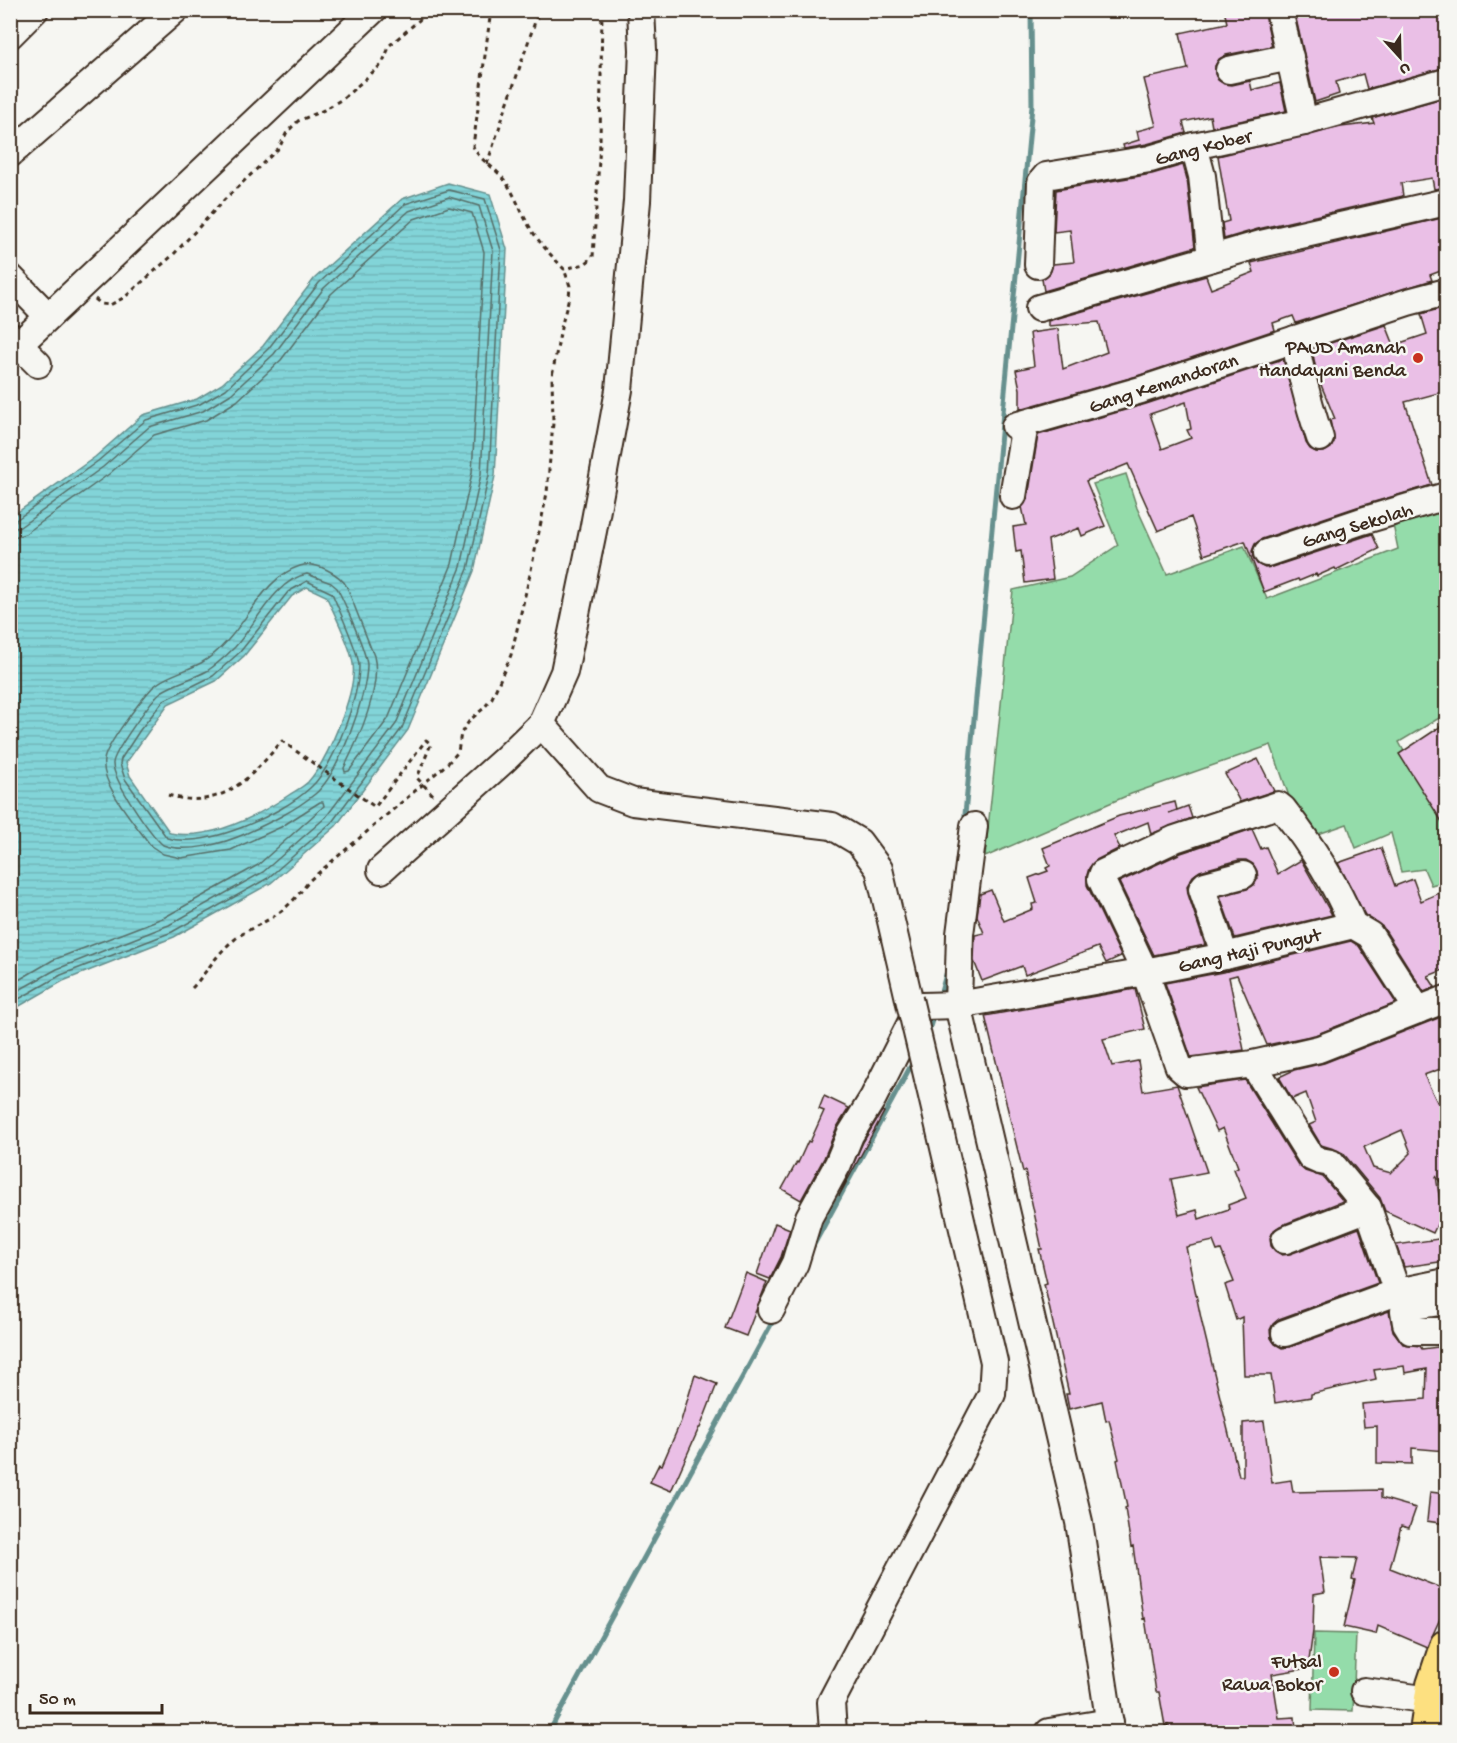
<svg xmlns="http://www.w3.org/2000/svg" width="1457" height="1743" font-family="'Gochi Hand',sans-serif">
<style>
.green{fill:#94dcaa;stroke:#688364;stroke-width:1.5}
.water{fill:url(#water-rules);stroke:#66908e;stroke-width:1.5;fill-rule:evenodd}
.lines{fill:none;stroke-linecap:round;stroke-linejoin:round}
.shore{stroke:#576e68;stroke-width:1.5}
.stream{stroke:#66908e;stroke-width:5}
.building{fill:#eabfe6;stroke:#3b2a1e;stroke-width:1.5;fill-rule:evenodd}
.minor-casing{stroke:#3b2a1e;stroke-width:30}
.major-casing{stroke:#3b2a1e;stroke-width:36}
.path{stroke:#3b2a1e;stroke-width:3;stroke-dasharray:4.5 4.5;stroke-linecap:butt}
.minor{stroke:#f6f6f2;stroke-width:26}
.major{stroke:#fde080;stroke-width:32}
.minor-bridge-casing{stroke:#3b2a1e;stroke-width:30;stroke-linecap:butt}
.minor-bridge{stroke:#f6f6f2;stroke-width:26}
.poi-dot{fill:#c8321e;stroke:#f6f6f2;stroke-width:2}
.labels{text-anchor:middle;stroke-width:5;stroke-linejoin:round;paint-order:stroke}
.street-label{font-size:20px;fill:#3b2a1e;stroke:#f6f6f2}
.poi-label{font-size:20px;fill:#3b2a1e;stroke:#f6f6f2;text-anchor:end}
</style>
<defs>
<pattern id="water-rules" width="6" height="5" patternUnits="userSpaceOnUse" patternTransform="scale(1.5)"><rect width="6" height="5" fill="#82d4d8"/><path d="M0 2.5h6" fill="none" stroke="#71b6b9"/></pattern>
</defs>
<rect width="100%" height="100%" fill="#f6f6f2"/>
<filter id="ink" filterUnits="userSpaceOnUse"><feTurbulence type="fractalNoise" baseFrequency=".0167" numOctaves="2"/><feDisplacementMap in="SourceGraphic" scale="12" xChannelSelector="R" yChannelSelector="G"/><feConvolveMatrix kernelMatrix="1 2 1 2 8 2 1 2 1" color-interpolation-filters="sRGB"/></filter>
<g filter="url(#ink)">
<g class="green">
<path d="M1126,474L1137,508L1167,574L1244,546L1267,599L1398,549L1391,515L1446,501V714L1399,742L1446,829V881L1431,885L1424,869L1401,872L1391,833L1356,848L1347,824L1304,839L1271,745L1131,794L985,857L1013,590L1070,577L1118,545L1093,484Z"/>
<path d="M1314,1633L1356,1634L1353,1711L1312,1710Z"/>
</g>
<path class="water" d="M448,183L490,194L507,249L495,476L474,571L408,730L336,826L271,883L174,937L63,981L11,1011V517L95,457L143,415L197,399L222,384L263,346L314,279L402,199ZM307,587L326,596C334,613 351,646 353,664C357,692 327,761 308,782C303,787 295,791 289,795C256,817 211,841 170,833L130,776L126,763L168,704L216,681L244,656L292,596Z"/>
<g class="lines">
<g class="shore">
<path d="M10,522L16,520L98,461L146,420L200,404L226,389L268,349L319,283L405,204L449,190L485,199L501,250L489,475L468,569L402,728L332,822L268,878L172,932L61,975L10,1004"/>
<path d="M10,529L20,527L103,467L149,427L203,411L231,394L274,354L324,288L409,211L449,197L479,206L493,251L481,474L461,567L396,724L326,817L263,872L169,925L57,969L10,995"/>
<path d="M10,538L25,534L109,474L154,435L206,420L237,401L281,360L331,294L414,219L449,207L472,213L484,252L472,473L452,564L388,719L349,771L345,772L344,768C358,740 382,688 374,656L347,587C340,574 316,561 300,566C267,576 250,616 228,640C221,648 210,658 201,663C186,671 164,676 152,688C141,700 106,745 104,760C100,785 137,826 151,846L163,854L181,858L231,850L281,827L320,802H323L324,806L258,865L165,917L53,960L10,985"/>
<path d="M307,574L331,583L337,588C344,601 366,651 367,665C367,696 339,774 315,794C294,811 271,822 247,833C225,843 187,854 163,845C150,834 113,780 113,764C112,754 152,699 161,692C175,683 192,679 207,671C216,665 227,655 235,647C255,625 276,579 307,574Z"/>
<path d="M307,581L332,593C338,608 359,652 359,666C359,697 334,767 310,788C281,815 206,849 167,838L125,779L120,764L121,759L140,730L164,700L213,676L240,652L288,592Z"/>
</g>
<g class="stream">
<path d="M964,825L1032,106L1031,10"/>
<path d="M939,999L947,971"/>
<path d="M927,1036L934,1014"/>
<path d="M811,1250L914,1060"/>
<path d="M549,1732L774,1319"/>
</g>
</g>
<g class="building">
<path d="M1224,10H1264L1272,46L1226,55L1219,59L1215,66V74L1218,80L1224,84L1232,85L1250,81L1252,90L1280,83L1286,111L1212,127L1210,116L1183,122L1186,133L1147,144L1124,148L1123,145L1139,140L1137,131L1156,126L1144,79L1188,69L1180,33L1227,23Z"/>
<path d="M1294,10H1446V67L1367,89L1363,74L1336,82L1339,94L1315,102Z"/>
<path d="M1446,97V187L1434,189L1432,178L1401,183L1403,196L1258,229L1224,239L1222,223L1229,221L1218,156L1341,127L1374,123L1372,118Z"/>
<path d="M1183,165L1187,179L1195,247L1044,291L1042,279L1050,273L1053,264L1074,262L1070,230L1054,232L1056,190L1152,174Z"/>
<path d="M1446,217V269L1430,275L1432,280L1296,323L1293,316L1273,323L1275,330L1137,376L1020,409V389L1016,370L1034,366L1030,333L1058,329L1063,369L1107,352L1099,322L1048,326V321L1206,276L1211,289L1254,272L1251,263Z"/>
<path d="M1446,307V391L1405,402L1432,485L1357,507L1262,539L1255,544L1252,551L1253,557L1257,564L1265,568L1272,567L1372,534L1379,549L1336,570L1335,568L1317,576L1316,574L1299,581L1298,579L1264,592L1245,541L1204,555L1191,517L1158,531L1128,464L1086,481L1105,526L1082,536L1079,528L1048,540L1053,579L1025,583L1021,551L1016,552L1013,527L1026,525L1022,507L1028,498L1038,435L1146,404L1283,359L1306,443L1310,449L1316,452H1324L1331,448L1334,442L1330,420L1335,419L1317,375L1312,349L1386,325L1394,345L1427,334L1421,314ZM1186,402L1191,429L1187,430L1191,438L1162,449L1150,414Z"/>
<path d="M1446,723V828L1399,754Z"/>
<path d="M1258,759L1274,791L1240,802L1225,774Z"/>
<path d="M1175,802L1177,810L1169,813L1188,806L1192,818L1151,834L1148,822L1114,836L1120,848L1096,860L1089,868L1087,875V885L1121,956L1106,963L1098,947L1025,975L1022,966L982,981L974,961L975,935L984,933L977,916L980,894L991,890L1004,921L1033,909L1032,904L1037,903L1029,878L1048,871L1046,868L1050,866L1043,848L1119,816Z"/>
<path d="M1252,829L1261,849L1266,847L1278,874L1301,860L1332,915L1235,938L1220,896L1247,889L1254,885L1258,878L1257,871L1253,864L1246,860H1239L1200,871L1193,876L1187,886L1188,894L1205,945L1154,955L1119,882L1181,853Z"/>
<path d="M1381,848L1395,886L1413,879L1421,901L1446,890V969L1428,976L1435,987L1424,992L1383,927L1365,915L1338,863Z"/>
<path d="M1351,941L1359,946L1396,1003L1315,1035L1267,1045L1237,975L1229,977L1244,1050L1191,1057L1165,983L1228,971Z"/>
<path d="M1135,989L1145,1029L1103,1039L1112,1066L1138,1061L1143,1091L1177,1085L1207,1172L1171,1179L1179,1215L1197,1210L1199,1219L1229,1209L1228,1205L1246,1198L1234,1169L1238,1167L1223,1128L1217,1131L1196,1087L1245,1080L1298,1165L1305,1171L1323,1177L1343,1201L1280,1226L1274,1230L1270,1238L1271,1246L1275,1251L1282,1255L1290,1254L1359,1228L1378,1283L1279,1319L1273,1324L1270,1330L1271,1338L1275,1344L1282,1348L1290,1347L1389,1311L1393,1331L1403,1344L1420,1346L1422,1349L1446,1346V1451L1412,1448V1464L1377,1463V1426L1364,1427L1362,1404L1426,1399L1427,1369L1405,1373L1404,1366L1374,1370L1376,1379L1311,1394V1397L1275,1403L1271,1375H1244L1242,1317L1236,1320L1225,1285L1234,1282L1221,1250L1217,1251L1213,1241L1186,1247L1202,1323L1239,1476H1243V1423L1264,1421L1272,1483L1291,1480L1293,1492L1381,1490V1498L1416,1508L1409,1528L1401,1526L1390,1568L1446,1590V1597L1442,1607L1445,1608L1427,1647L1378,1626L1376,1634L1344,1627L1355,1580L1352,1579L1357,1558L1320,1557L1325,1592L1314,1594L1313,1631L1308,1668L1272,1674L1279,1718L1295,1717L1296,1732H1169L1168,1725L1165,1726L1159,1692H1156L1145,1618L1143,1619L1133,1546L1131,1547L1125,1508L1127,1507L1117,1460L1119,1459L1109,1420L1106,1421L1102,1401L1069,1409L1066,1394H1069L1044,1284L1047,1283L1039,1249H1042L1025,1171L1023,1172L985,1016Z"/>
<path d="M1446,1015V1067L1424,1075L1437,1102L1440,1100L1446,1110V1190L1436,1176L1442,1214L1433,1233L1385,1211L1380,1198L1343,1153L1334,1149L1321,1145L1309,1125L1316,1122L1306,1093L1292,1099L1279,1077L1294,1070L1324,1063ZM1402,1130L1411,1153L1391,1173L1373,1168L1364,1147Z"/>
<path d="M824,1096L849,1108L837,1127L824,1158L801,1200L782,1189L797,1162L798,1163L808,1141L810,1142L824,1111L819,1109Z"/>
<path d="M882,1111L884,1112L839,1196L863,1142Z"/>
<path d="M775,1223L790,1229L781,1257L770,1279L757,1274Z"/>
<path d="M1445,1238L1446,1261L1404,1267L1396,1245Z"/>
<path d="M746,1273L767,1282L746,1336L725,1328Z"/>
<path d="M695,1375L717,1384L700,1428H699L671,1491L650,1482L659,1464L662,1465L681,1421Z"/>
<path d="M1430,1492L1446,1494V1524L1427,1521Z"/>
</g>
<g class="lines">
<g class="minor-casing">
<g id="minor">
<path d="M1279,10L1304,122"/>
<path d="M10,35L35,10"/>
<path d="M1229,70L1290,57"/>
<path d="M1194,146L1202,176L1211,258"/>
<path d="M10,154L175,10"/>
<path d="M1038,265L1041,182L1046,176L1150,159L1194,146L1304,122L1446,82"/>
<path d="M10,277L48,316"/>
<path d="M1039,308L1261,244L1446,202"/>
<path d="M10,336L38,364"/>
<path d="M1295,339C1300,373 1309,405 1320,438"/>
<path d="M10,353L373,10"/>
<path d="M1015,426L1141,390L1408,302L1446,292"/>
<path d="M1013,496L1025,424"/>
<path d="M1267,553L1362,521L1446,496"/>
<path d="M541,724L599,789L633,802L832,826L859,842L879,869L909,999"/>
<path d="M974,826L960,934L958,1005L1079,1522L1111,1732"/>
<path d="M381,870L504,760L541,724L564,672L593,531L619,390L637,201L643,50L641,10"/>
<path d="M1353,925C1335,882 1311,845 1283,809L1278,805L1175,839L1103,873L1101,879L1145,972L1225,956L1353,925L1370,935L1418,1010"/>
<path d="M1225,956L1202,889L1205,885L1243,875"/>
<path d="M1253,1064L1311,1157L1320,1161L1331,1163L1368,1208L1397,1292"/>
<path d="M1285,1240L1368,1208"/>
<path d="M1446,1301L1407,1307L1404,1311L1406,1323L1411,1331H1446"/>
<path d="M771,1310L795,1263L809,1217L838,1164L850,1135L873,1098L918,1009L922,1006L958,1005L1145,972L1179,1067L1186,1073L1253,1064L1319,1049L1446,999"/>
<path d="M1285,1333L1397,1292L1446,1282"/>
<path d="M1364,1691L1431,1700"/>
<path d="M833,1732L831,1702L992,1394L994,1362L928,1079"/>
<path d="M1049,1732L1110,1722"/>
</g>
</g>
<g class="major-casing">
<path id="major" d="M1426,1732L1433,1685L1446,1646"/>
</g>
<g class="path">
<path d="M491,10L473,146C479,160 492,165 501,176C515,192 520,212 531,229C540,244 552,256 564,269L585,264L593,257L600,143L602,10"/>
<path d="M487,164L539,10"/>
<path d="M95,299L101,304L110,305L125,297L173,255L225,199L279,148L287,132L298,121L324,110L344,98L382,64L390,45L431,10"/>
<path d="M168,795C222,812 251,777 282,741L375,807L426,740L431,744L417,778L434,796"/>
<path d="M192,988C207,972 217,953 234,940C247,929 261,925 274,916C289,907 299,894 310,880L448,763L458,752L461,733L470,720L484,708L492,698L511,655L531,570L547,493L553,423L552,376L561,328L569,297L570,286L564,269"/>
</g>
<use href="#minor" class="minor"/>
<use href="#major" class="major"/>
<g class="minor-bridge-casing">
<path id="minor-bridge" d="M909,999L928,1079"/>
</g>
<use href="#minor-bridge" class="minor-bridge"/>
</g>
</g>
<g class="poi-dot">
<circle cx="1418" cy="358" r="6"/>
<circle cx="1334" cy="1672" r="6"/>
</g>
<g class="labels">
<g class="street-label">
<text transform="translate(1203 146) rotate(-14)" y="7">Gang Kober</text>
<text transform="translate(1163 382) rotate(-18)" y="7">Gang Kemandoran</text>
<text transform="translate(1357 524) rotate(-17)" y="7">Gang Sekolah</text>
<text transform="translate(1249 949) rotate(-13)" y="7">Gang Haji Pungut</text>
</g>
<g class="poi-label">
<text x="1406" y="353">PAUD Amanah<tspan x="1406" dy="23">Handayani Benda</tspan></text>
<text x="1322" y="1667">Futsal<tspan x="1322" dy="23">Rawa Bokor</tspan></text>
</g>
</g>
<rect width="1457" height="1743" fill="none" stroke="#f6f6f2" stroke-width="36"/>
<rect x="18" y="18" width="1421" height="1707" fill="none" stroke="#3b2a1e" stroke-width="2" filter="url(#ink)"/>
<g transform="translate(1400 57) rotate(158)" stroke="#f6f6f2" stroke-width="4.5" paint-order="stroke">
<path d="M0-4.5L10 22L0 15L-10 22Z" fill="#3b2a1e"/>
<text y="-9" font-size="16" font-weight="bold" text-anchor="middle" fill="#3b2a1e">U</text>
</g>
<path d="M30 1704v9h132v-9" fill="none" stroke="#3b2a1e" stroke-width="3"/>
<text x="39" y="1704" font-size="18" fill="#3b2a1e" stroke="#f6f6f2" stroke-width="4.5" paint-order="stroke">50 m</text>
</svg>
